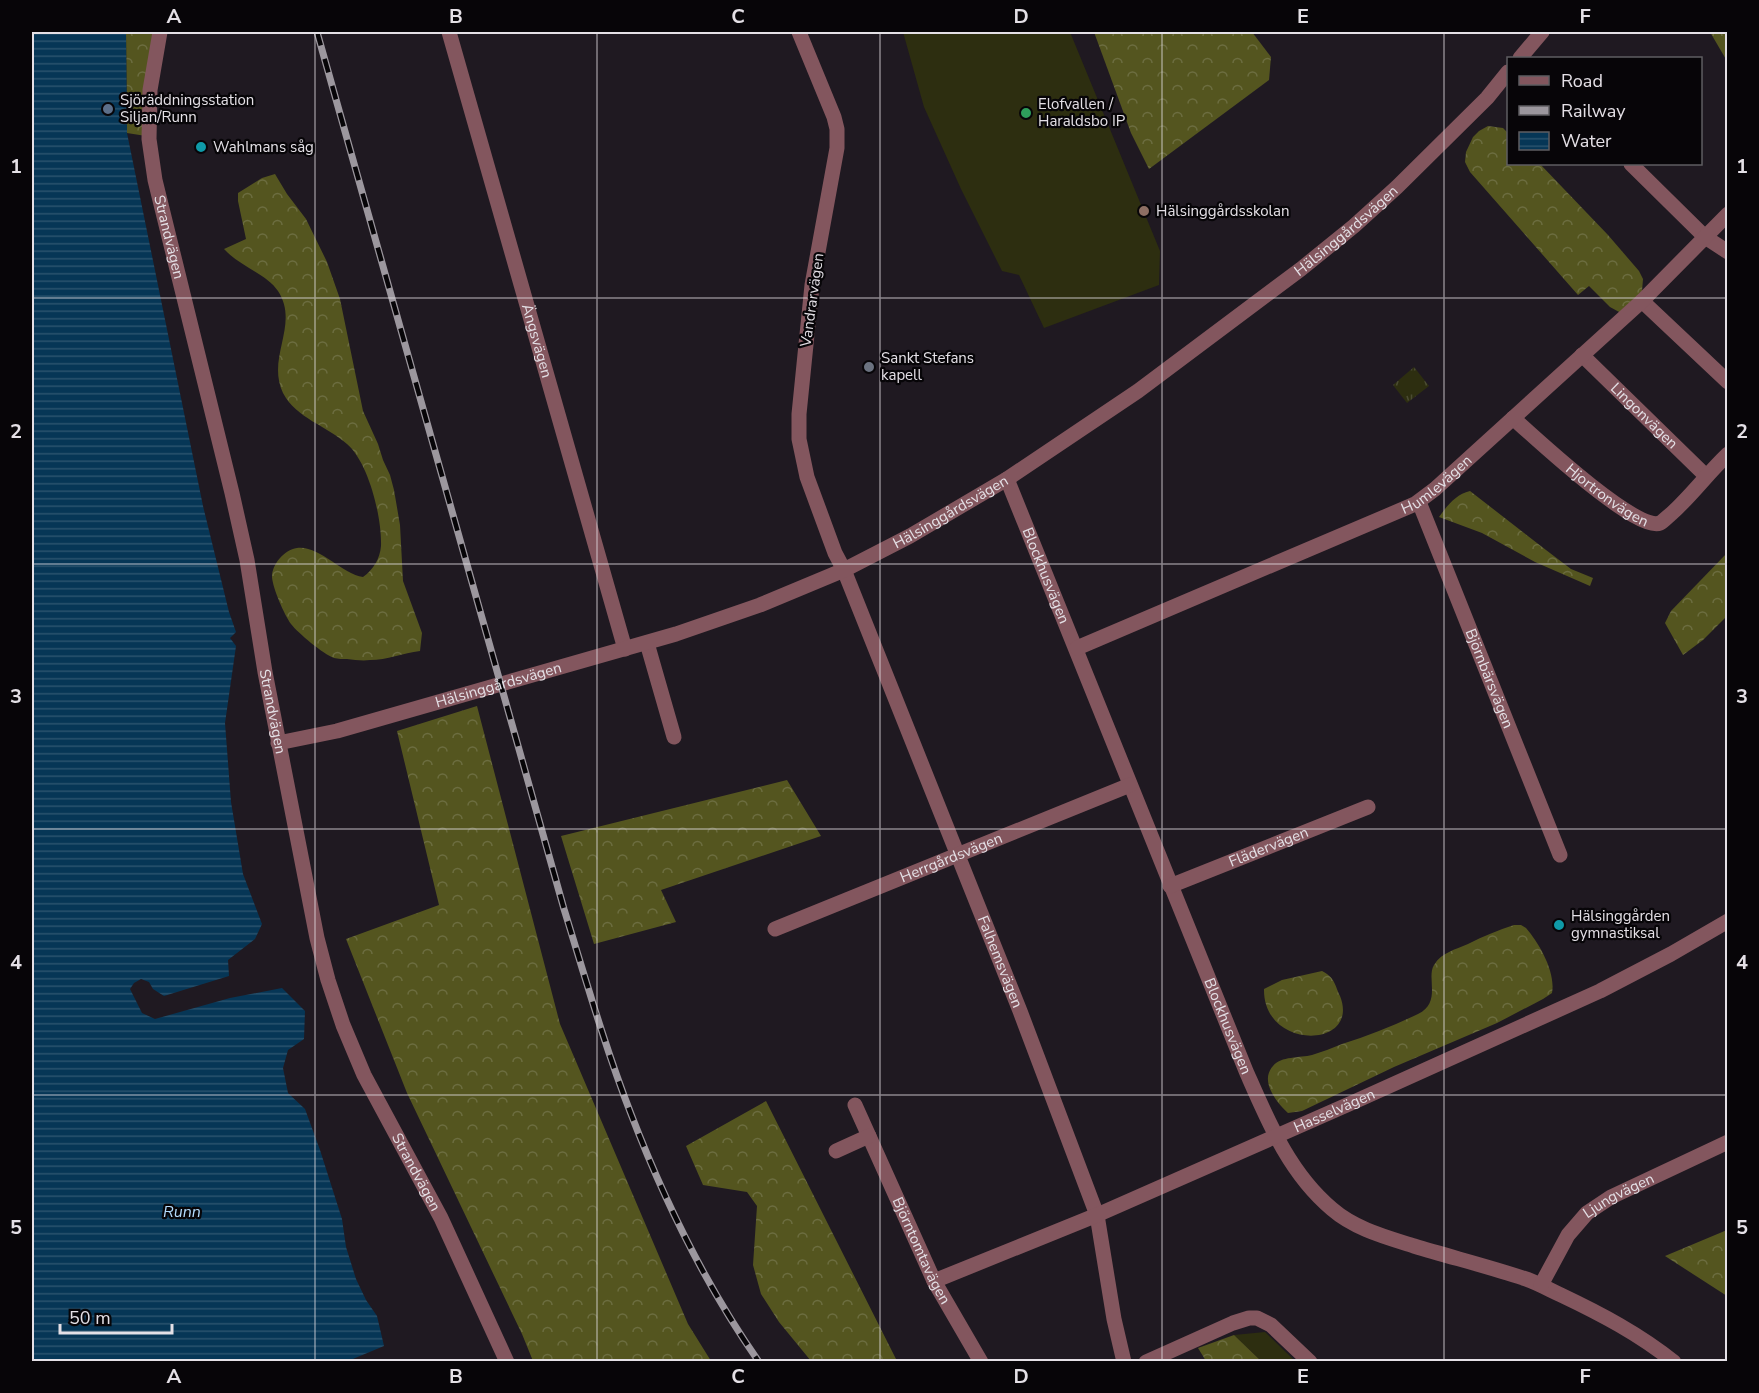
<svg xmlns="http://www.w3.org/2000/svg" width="1759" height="1393" font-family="'Nunito Sans',sans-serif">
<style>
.grass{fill:#2d2e10}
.forest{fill:url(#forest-crowns)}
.park{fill:url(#park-tufts)}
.water{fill:url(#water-rules)}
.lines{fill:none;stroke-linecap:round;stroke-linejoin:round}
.minor{stroke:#83565e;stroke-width:15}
.rail-casing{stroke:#9c979e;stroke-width:7}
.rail{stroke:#070508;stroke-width:4.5;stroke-dasharray:14;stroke-linecap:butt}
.grid{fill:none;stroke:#e4e0e6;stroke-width:1.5;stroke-opacity:0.55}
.service-dot{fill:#5c6f8a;stroke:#070508;stroke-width:2}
.leisure-dot{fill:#2e9e5b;stroke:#070508;stroke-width:2}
.culture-dot{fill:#0f9aa8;stroke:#070508;stroke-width:2}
.education-dot{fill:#8d6e63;stroke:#070508;stroke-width:2}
.worship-dot{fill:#6b7280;stroke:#070508;stroke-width:2}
.labels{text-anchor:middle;stroke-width:4.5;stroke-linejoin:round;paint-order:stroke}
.poi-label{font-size:15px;fill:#e4e0e6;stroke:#070508;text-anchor:start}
.street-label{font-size:15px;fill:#e4e0e6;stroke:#070508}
.water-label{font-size:16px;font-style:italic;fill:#b3dbfd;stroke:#070508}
.neatline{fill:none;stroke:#e4e0e6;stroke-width:2}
.grid-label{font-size:20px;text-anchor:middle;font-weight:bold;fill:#e4e0e6}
</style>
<defs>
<pattern id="forest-crowns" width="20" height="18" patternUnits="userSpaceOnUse" patternTransform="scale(1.5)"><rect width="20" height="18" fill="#54551f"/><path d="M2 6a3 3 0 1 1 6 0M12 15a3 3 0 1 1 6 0" fill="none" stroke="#6c6d40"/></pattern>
<pattern id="park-tufts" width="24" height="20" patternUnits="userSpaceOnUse" patternTransform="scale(1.5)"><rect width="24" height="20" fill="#2d2e10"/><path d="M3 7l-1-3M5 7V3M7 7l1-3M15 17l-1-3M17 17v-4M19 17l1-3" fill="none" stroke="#4b4c33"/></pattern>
<pattern id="water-rules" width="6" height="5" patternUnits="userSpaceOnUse" patternTransform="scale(1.5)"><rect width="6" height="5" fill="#063656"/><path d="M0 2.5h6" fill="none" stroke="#2a536e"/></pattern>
</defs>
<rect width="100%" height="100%" fill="#1f1921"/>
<g class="grass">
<path d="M903,32H1070L1160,251L1159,285L1044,328L1019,275L1002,271L961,189L924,107Z"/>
<path d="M1265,1332L1295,1361H1261L1234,1335Z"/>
</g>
<g class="forest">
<path d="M126,32H155L146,136L127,133Z"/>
<path d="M1094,32H1252L1271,57L1269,80L1149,169L1131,133Z"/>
<path d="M1710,32H1727V61Z"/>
<path d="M1488,126L1503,128L1508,133V164H1540L1608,235L1639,271L1643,279L1642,291L1621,313L1610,307L1589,286L1578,295L1470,172L1465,162L1466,152L1473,137L1479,131Z"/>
<path d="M275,174L287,194L306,219L327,262L340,299L363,411L378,444L383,460L390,475L394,490L400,525L403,581L422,633L420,651C403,653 387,660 370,660C363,661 355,660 347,659C343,659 338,659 334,658C323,654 298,633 291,624C284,614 273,589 272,577C272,564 284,550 297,548C319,545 342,574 363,577C373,570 380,559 381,546C382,518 369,463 347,444C327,426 296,418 283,393C266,357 300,325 278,291C267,274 239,266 224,249L246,239L238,201V193L262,178Z"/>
<path d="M1470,491L1546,550L1571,569L1593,578L1590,586L1535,562L1482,533L1439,517C1447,506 1456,494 1470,491Z"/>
<path d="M1727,553V616L1703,640L1683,655L1665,623L1671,611Z"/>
<path d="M477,706L560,1024L688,1324L711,1361H533L522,1334L407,1093L346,939L439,905L397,731Z"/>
<path d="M787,780L821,836L661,890L676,922L594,944L561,836Z"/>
<path d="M1514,925H1521L1526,928C1539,943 1556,972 1552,993L1543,999L1497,1023L1394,1067L1302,1111L1288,1113C1277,1103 1259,1081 1273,1066C1281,1056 1300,1058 1312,1055C1322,1052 1332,1048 1342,1044C1368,1036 1393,1026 1418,1014C1442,1002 1426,978 1434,965C1442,952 1455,950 1468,944C1484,936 1498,930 1514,925Z"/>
<path d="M1322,971C1335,978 1334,983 1340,996C1361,1049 1263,1051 1264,989L1282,980Z"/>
<path d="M766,1101L897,1361H811L779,1322L761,1294L753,1265L757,1206L747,1192L703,1185L686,1146Z"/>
<path d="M1727,1230V1296L1665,1256Z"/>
<path d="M1234,1335L1261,1361H1206L1198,1348Z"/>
</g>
<path class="park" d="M1414,367L1429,386L1407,403L1393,385Z"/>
<path class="water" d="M32,32H126L127,133L203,506L229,612L236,632L230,638L236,646L225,723L231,802L243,874L262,924L255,939L228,960L229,976L164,996L153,989L149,982L141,979L134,983L130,989L142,1013L155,1019L230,998L282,988L305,1011L304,1039L288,1050L283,1068L288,1093L305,1109L320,1150L342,1219L346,1247L356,1279L366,1300L377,1316L384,1346L348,1361H32Z"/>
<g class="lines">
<g class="minor">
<path id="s1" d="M160,32L150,90L149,139L155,180L232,493L247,560L265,672L317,938L328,980L343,1025L364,1075L441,1218L507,1362"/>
<path id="s2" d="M449,32L625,649"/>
<path id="s3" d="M799,32L834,117L837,129V148L812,285L799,414V439L807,477L835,553L844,570L1020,1011L1097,1215L1114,1319L1124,1362"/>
<path d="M1520,58L1542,32"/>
<path d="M1631,164L1705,237L1728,252"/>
<path d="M1642,301L1728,382"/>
<path id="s4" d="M1582,355L1706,476"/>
<path id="s5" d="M1513,418C1533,436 1637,533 1660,523C1664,521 1668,516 1671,514C1691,496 1708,473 1728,454"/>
<path id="s6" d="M1007,479L1246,1071C1268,1121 1289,1173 1332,1209C1355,1229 1386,1237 1414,1246C1450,1257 1487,1266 1523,1278C1536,1282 1548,1289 1561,1295C1601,1314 1639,1334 1674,1362"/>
<path id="s7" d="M1419,502L1560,855"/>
<path d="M647,643L674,737"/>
<path id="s8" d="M1077,648L1415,504L1435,489L1642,301L1728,214"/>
<path id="s9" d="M278,743L337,731L676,634L760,605L844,570L910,536L1007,479L1138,391L1301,269L1354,226L1397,187L1487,98L1508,72"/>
<path id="s10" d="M1170,886L1368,807"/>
<path id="s11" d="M775,929L1130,785"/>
<path id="s12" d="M855,1105L934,1281L981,1362"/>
<path d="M836,1151L869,1136"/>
<path id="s13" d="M934,1281L1097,1215L1356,1101L1600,991L1671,954L1728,921"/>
<path id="s14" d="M1541,1285L1568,1235L1587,1213L1611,1197L1728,1142"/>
<path d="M1146,1362L1233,1323L1249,1318H1257L1271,1325L1310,1362"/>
</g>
<g class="rail-casing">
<path id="rail" d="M317,32L564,909C585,977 605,1047 631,1114C664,1200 706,1286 759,1362"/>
</g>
<use href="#rail" class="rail"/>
</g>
<path class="grid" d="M315,32V1362M597,32V1362M880,32V1362M1162,32V1362M1444,32V1362M32,298H1728M32,564H1728M32,829H1728M32,1095H1728"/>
<circle class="service-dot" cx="108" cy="109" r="6"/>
<circle class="leisure-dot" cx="1026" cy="113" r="6"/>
<g class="culture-dot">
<circle cx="201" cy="147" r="6"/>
<circle cx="1559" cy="925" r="6"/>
</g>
<circle class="education-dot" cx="1144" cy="211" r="6"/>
<circle class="worship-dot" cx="869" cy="367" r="6"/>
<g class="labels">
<g class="poi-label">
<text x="120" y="105">Sjöräddningsstation<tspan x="120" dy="17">Siljan/Runn</tspan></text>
<text x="1038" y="109">Elofvallen /<tspan x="1038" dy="17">Haraldsbo IP</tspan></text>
<text x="213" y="152">Wahlmans såg</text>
<text x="1156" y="216">Hälsinggårdsskolan</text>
<text x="881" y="363">Sankt Stefans<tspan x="881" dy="17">kapell</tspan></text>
<text x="1571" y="921">Hälsinggården<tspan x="1571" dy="17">gymnastiksal</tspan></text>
</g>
<g class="street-label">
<text dy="5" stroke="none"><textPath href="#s9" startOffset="1200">Hälsinggårdsvägen</textPath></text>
<text dy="5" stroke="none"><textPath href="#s1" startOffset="208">Strandvägen</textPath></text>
<text transform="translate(812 300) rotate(-82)" y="5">Vandrarvägen</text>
<text dy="5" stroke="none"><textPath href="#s2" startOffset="321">Ängsvägen</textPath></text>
<text dy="5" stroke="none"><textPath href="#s4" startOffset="87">Lingonvägen</textPath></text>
<text dy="5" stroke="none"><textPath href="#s8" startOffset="396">Humlevägen</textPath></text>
<text dy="5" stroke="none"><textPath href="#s5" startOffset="122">Hjortronvägen</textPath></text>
<text dy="5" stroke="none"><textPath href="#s9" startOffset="714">Hälsinggårdsvägen</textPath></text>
<text dy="5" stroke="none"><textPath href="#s6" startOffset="104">Blockhusvägen</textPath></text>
<text dy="5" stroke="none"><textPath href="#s7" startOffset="190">Björnbärsvägen</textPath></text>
<text dy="5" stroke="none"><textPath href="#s9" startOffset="228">Hälsinggårdsvägen</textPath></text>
<text dy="5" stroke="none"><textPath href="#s1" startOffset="694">Strandvägen</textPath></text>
<text dy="5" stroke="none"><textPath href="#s10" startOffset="106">Flädervägen</textPath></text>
<text dy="5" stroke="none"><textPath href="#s11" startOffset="190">Herrgårdsvägen</textPath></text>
<text dy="5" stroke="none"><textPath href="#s3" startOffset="978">Falhemsvägen</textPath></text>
<text dy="5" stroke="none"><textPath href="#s6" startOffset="590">Blockhusvägen</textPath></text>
<text dy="5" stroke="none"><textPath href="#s13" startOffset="435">Hasselvägen</textPath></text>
<text dy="5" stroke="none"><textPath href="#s1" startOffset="1180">Strandvägen</textPath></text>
<text dy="5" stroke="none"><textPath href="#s14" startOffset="122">Ljungvägen</textPath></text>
<text dy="5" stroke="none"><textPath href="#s12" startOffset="160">Björntomtavägen</textPath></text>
</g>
<g class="water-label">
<text x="182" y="1217">Runn</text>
</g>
</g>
<rect width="1759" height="1393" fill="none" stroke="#070508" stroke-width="66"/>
<rect x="1507" y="57" width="195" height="108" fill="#070508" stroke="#5f5d61" stroke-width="1.5"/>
<rect x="1519" y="76" width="30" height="9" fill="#83565e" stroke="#5f5d61" stroke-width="1.5"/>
<text x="1561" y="87" font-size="18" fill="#e4e0e6">Road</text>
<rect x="1519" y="106" width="30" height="9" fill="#9c979e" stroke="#5f5d61" stroke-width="1.5"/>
<text x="1561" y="117" font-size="18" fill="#e4e0e6">Railway</text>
<rect x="1519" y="132" width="30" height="18" fill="url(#water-rules)" stroke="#5f5d61" stroke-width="1.5"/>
<text x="1561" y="147" font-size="18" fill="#e4e0e6">Water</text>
<path d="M60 1324v9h112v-9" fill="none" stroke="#e4e0e6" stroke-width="3"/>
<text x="69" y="1324" font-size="18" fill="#e4e0e6" stroke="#070508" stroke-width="4.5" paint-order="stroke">50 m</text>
<rect x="33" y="33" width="1693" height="1327" class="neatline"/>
<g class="grid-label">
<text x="174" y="23">A</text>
<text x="456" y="23">B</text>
<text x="738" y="23">C</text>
<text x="1021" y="23">D</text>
<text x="1303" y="23">E</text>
<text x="1585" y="23">F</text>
<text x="16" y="173">1</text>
<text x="1742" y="173">1</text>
<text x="16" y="438">2</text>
<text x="1742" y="438">2</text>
<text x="16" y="703">3</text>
<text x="1742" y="703">3</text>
<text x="16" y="969">4</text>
<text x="1742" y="969">4</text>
<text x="16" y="1234">5</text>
<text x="1742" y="1234">5</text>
<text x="174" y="1383">A</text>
<text x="456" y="1383">B</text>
<text x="738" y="1383">C</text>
<text x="1021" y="1383">D</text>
<text x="1303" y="1383">E</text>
<text x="1585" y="1383">F</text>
</g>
</svg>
